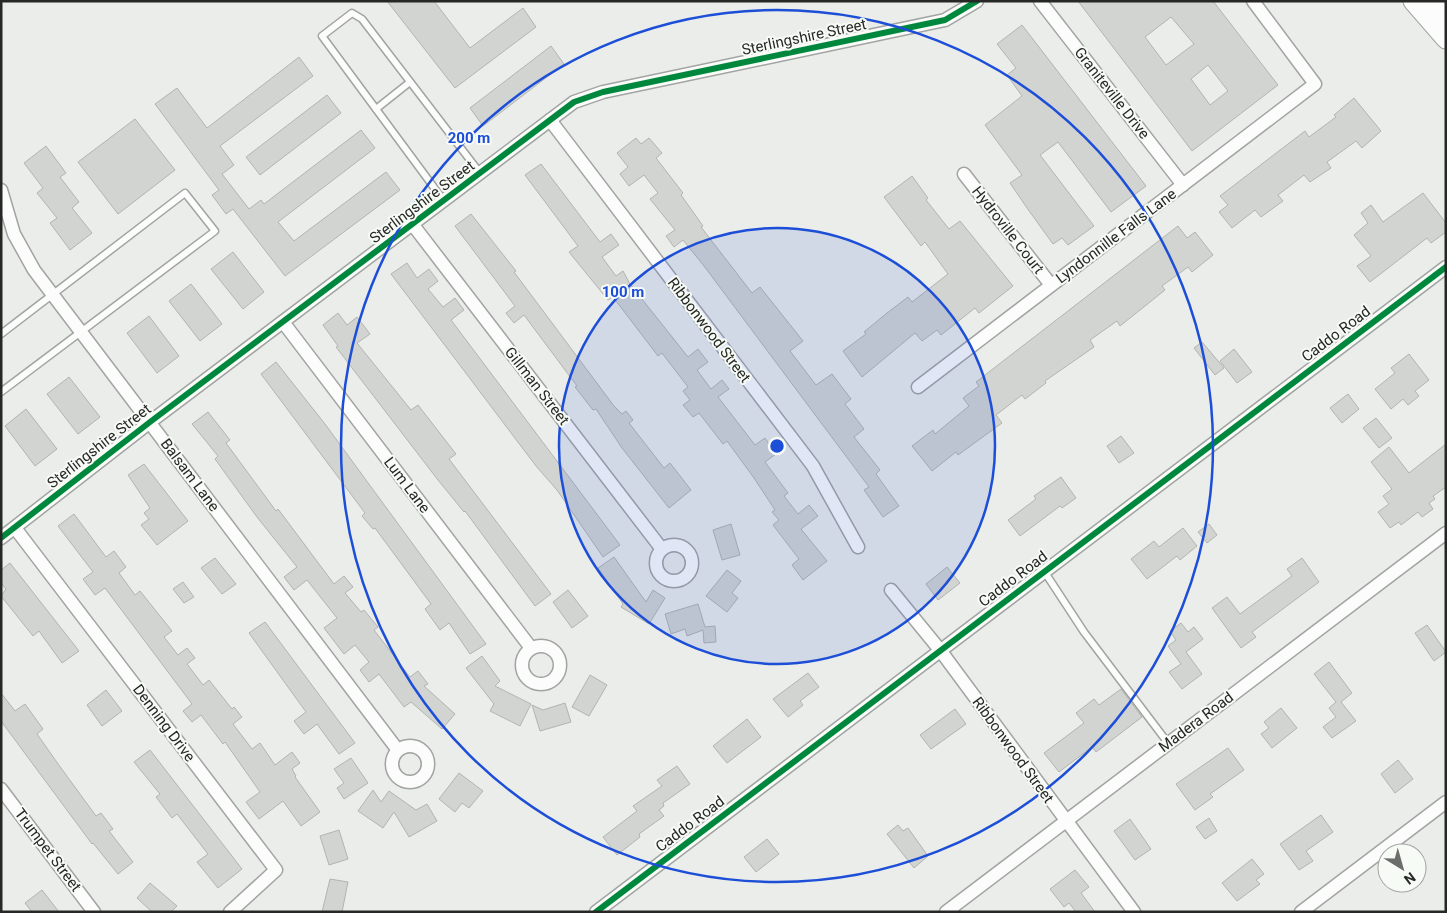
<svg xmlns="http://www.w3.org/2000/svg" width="1447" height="913" font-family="Roboto,sans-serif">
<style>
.building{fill:#d2d4d1;stroke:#b2b4b1;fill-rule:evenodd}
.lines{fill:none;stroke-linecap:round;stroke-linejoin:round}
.lane-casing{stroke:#a2a4a1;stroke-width:9}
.street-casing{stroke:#a2a4a1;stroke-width:15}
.secondary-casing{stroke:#a2a4a1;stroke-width:21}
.lane{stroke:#fcfcfc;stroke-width:6}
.street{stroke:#fcfcfc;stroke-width:12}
.secondary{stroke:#fcfcfc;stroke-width:19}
.cycleway-casing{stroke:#f7fbf5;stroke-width:9}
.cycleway{stroke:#00873e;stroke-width:6}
.ring{fill:none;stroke:#1d4ed8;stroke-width:2.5}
.labels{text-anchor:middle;stroke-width:4;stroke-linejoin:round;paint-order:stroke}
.street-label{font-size:15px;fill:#262825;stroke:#f7fbf5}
.centre{fill:#1d4ed8;stroke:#f7fbf5;stroke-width:2.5}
.ring-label{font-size:15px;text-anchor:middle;font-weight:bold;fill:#1d4ed8;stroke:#f7fbf5;stroke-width:4;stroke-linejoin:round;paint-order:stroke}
</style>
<rect width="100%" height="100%" fill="#eaede9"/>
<g class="building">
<path d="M387,1H434L470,48L523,8L536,27L455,88Z"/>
<path d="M1078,1H1213L1278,85L1192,151ZM1171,17L1194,44L1166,65L1145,37ZM1208,65L1228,91L1210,105L1191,79Z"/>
<path d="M1022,25L1146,186L1111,212L1058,142L1040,155L1094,226L1068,245L1062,238L1053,244L1027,208L1010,183L1022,175L985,125L1022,96L1007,75L1016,68L997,44Z"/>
<path d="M551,46L564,64L483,126L470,108Z"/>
<path d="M299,57L313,76L220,146L234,165L222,174L249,209L261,200L264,204L361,130L375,148L278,222L294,241L386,172L400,190L285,276L233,209L226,214L212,195L219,190L155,104L177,88L207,128Z"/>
<path d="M327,95L341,113L260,175L246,157Z"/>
<path d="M1354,98L1381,131L1362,148L1356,141L1327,162L1331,168L1310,182L1304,175L1278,195L1283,201L1261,217L1255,210L1232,228L1219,212L1228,205L1220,196L1305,131L1309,137L1336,117L1334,115Z"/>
<path d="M135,119L175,170L118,214L78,162Z"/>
<path d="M636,138L641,144L649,138L662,153L656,158L683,193L681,195L703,226L701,227L752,293L760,287L803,341L790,351L816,385L832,374L851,399L845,404L864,429L854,437L880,470L876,474L899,506L883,517L864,490L869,487L704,266L683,240L674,247L666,236L675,230L650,199L658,193L644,175L629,186L620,174L628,167L617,153Z"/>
<path d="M46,146L66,173L60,177L79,202L72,208L92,233L70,250L50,223L57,218L37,193L43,188L24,163Z"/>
<path d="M541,164L600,242L611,234L619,245L602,257L616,276L623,271L630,284L688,357L698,349L708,362L697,370L711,389L722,380L729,389L718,397L755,445L765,438L776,454L765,462L788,493L784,496L798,514L809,505L818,516L801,529L827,561L803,580L792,565L799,559L773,525L779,520L772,512L775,510L754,478L727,441L723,444L699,413L693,417L683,405L690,400L683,391L688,387L662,353L658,356L613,297L608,300L569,252L578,246L525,175Z"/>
<path d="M912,176L928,198L926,200L949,229L960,221L1013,286L979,313L975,308L941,335L937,330L922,341L915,333L862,377L843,351L866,334L864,332L887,313L908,297L912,302L948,274L925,242L921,246L884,197Z"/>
<path d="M1423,193L1446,223V232L1431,243L1427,238L1370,282L1357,266L1371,256L1354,235L1368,223L1361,213L1371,205L1383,222Z"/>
<path d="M471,214L516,271L514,272L614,406L622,414L626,411L633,420L629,423L664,468L670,463L691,490L669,508L622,448L596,409L593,410L575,387L577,386L524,315L514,323L506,313L515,306L455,226Z"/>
<path d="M1178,226L1187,238L1195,232L1213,255L1192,272L1188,267L1162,286L1165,290L1120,326L1117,321L1090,340L1094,347L1045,381L1046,383L1025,399L1022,395L996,415L1002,423L958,455L956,452L932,471L912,446L933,430L935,434L969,406L963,398L979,386L976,382Z"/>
<path d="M233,252L264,292L243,309L211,269Z"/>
<path d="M407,263L417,278L429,269L438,281L428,289L443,307L455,298L464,310L451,320L620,545L603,557L557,490L536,466L391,274Z"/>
<path d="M191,284L222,324L200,341L169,301Z"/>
<path d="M338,313L347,325L357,317L370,334L357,343L411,410L418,405L449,445L456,454L449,459L551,594L535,606L465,511L464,512L438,480L336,347L338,346L323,325Z"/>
<path d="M149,316L179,356L157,373L127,333Z"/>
<path d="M1202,342L1224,368L1215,375L1194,348Z"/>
<path d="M1234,349L1252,372L1237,383L1220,361Z"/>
<path d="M1409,354L1429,380L1415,391L1419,396L1408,405L1403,399L1391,409L1375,389L1395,373L1391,368Z"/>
<path d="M276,362L325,424L486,644L470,654L449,623L440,630L425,609L431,604L375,528L373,529L362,516L365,513L261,374Z"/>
<path d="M69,377L100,417L78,434L47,394Z"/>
<path d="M1348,394L1359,409L1342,423L1330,408Z"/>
<path d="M26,409L57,449L35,466L5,426Z"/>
<path d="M208,412L230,440L226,443L276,511L278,509L334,584L344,576L353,587L345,593L361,612L364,610L378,627L374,630L410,677L418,671L428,684L424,686L455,714L442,729L411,702L404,707L379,674L369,682L360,670L369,662L355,645L344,654L324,628L337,618L307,580L294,590L284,577L297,567L257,517L215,459L218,456L192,424Z"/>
<path d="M1376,418L1392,438L1379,448L1363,428Z"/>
<path d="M1121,436L1134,453L1119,463L1107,446Z"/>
<path d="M1446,444V487L1433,496L1435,499L1429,503L1433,509L1422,517L1418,512L1401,525L1399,522L1390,528L1378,512L1389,504L1383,496L1392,489L1371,462L1389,447L1409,473Z"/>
<path d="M144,464L188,521L157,545L141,525L149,519L144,513L150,508L128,475Z"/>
<path d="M1061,477L1076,498L1062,508L1060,506L1020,536L1008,520L1036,499L1034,496Z"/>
<path d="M74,514L106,557L114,551L126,567L119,573L135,595L140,591L172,631L164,637L178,655L187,648L195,658L187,664L203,685L209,680L232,709L234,707L242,717L233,724L252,749L260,743L275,765L292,752L300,763L292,769L296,776L295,777L320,812L301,826L283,801L259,819L246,802L260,792L225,742L223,744L201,715L192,722L183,711L192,704L105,588L95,595L83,579L93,572L58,526Z"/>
<path d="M731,524L740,555L722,560L713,530Z"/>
<path d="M1209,524L1217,535L1207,543L1198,532Z"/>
<path d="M1183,528L1197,546L1180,560L1177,556L1147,579L1131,559L1154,541L1159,547Z"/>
<path d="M614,557L646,602L653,590L665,598L649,624L621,607L623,604L598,568Z"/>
<path d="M215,558L236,584L222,594L201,568Z"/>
<path d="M1302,558L1319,582L1252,632L1256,637L1241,648L1212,608L1227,597L1240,614L1292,576L1287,569Z"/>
<path d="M10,563L79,651L62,663L39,631L33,636L1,596L6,589L1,583V570Z"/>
<path d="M947,567L960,583L938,600L926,584Z"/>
<path d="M727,570L741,581L732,593L738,598L727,612L706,596Z"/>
<path d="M183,582L194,597L184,603L173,589Z"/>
<path d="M568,590L588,616L572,628L553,602Z"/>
<path d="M698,604L705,627L715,626L716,642L704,643L703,630L687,636L685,629L671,634L665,614Z"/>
<path d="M265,622L355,743L339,754L317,724L304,734L294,721L306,712L249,633Z"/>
<path d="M1181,623L1188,632L1194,627L1203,639L1186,652L1202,674L1182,689L1169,672L1181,664L1168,646L1176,640L1170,631Z"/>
<path d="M1427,625L1446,652L1434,661L1415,633Z"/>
<path d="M482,656L500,681L495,686L531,704L520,726L490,711L494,704L466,668Z"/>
<path d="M1329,662L1352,693L1341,702L1356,721L1332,738L1323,727L1336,717L1329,708L1336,702L1314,674Z"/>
<path d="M808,673L819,687L800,701L803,705L788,717L773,699Z"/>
<path d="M590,675L607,685L589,716L572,707Z"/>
<path d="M1121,689L1142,717L1096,752L1092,747L1059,772L1044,753L1084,723L1076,713L1094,699L1099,705Z"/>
<path d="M106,690L122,711L102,726L87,705Z"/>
<path d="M1,693L15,711L25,704L43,729L37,734L61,768L96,816L101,813L113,829L109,831L133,862L118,874L93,843L92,844L1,721Z"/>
<path d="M565,703L571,722L540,731L532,705L543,710Z"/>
<path d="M1281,708L1297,728L1272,748L1261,734L1269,728L1264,722Z"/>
<path d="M955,709L966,724L931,749L920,735Z"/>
<path d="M747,719L761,737L727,763L713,746Z"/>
<path d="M1228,748L1244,770L1210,794L1213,797L1195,810L1176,784Z"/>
<path d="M150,750L242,869L218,888L197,862L208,854L177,814L172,818L156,797L160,794L134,762Z"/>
<path d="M351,758L368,783L344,799L337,788L344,783L334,769Z"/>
<path d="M1398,760L1413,779L1395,793L1381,774Z"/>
<path d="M677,766L690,784L663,803L664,806L659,810L664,816L639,834L640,837L617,855L603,837L637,811L633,806L662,786L657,780Z"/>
<path d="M459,773L483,791L469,808L462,803L455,812L439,799Z"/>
<path d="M373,790L381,802L389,791L416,810L427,804L437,821L409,837L394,812L383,828L358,811Z"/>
<path d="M1321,815L1333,832L1306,851L1313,861L1299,870L1280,844Z"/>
<path d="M1209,818L1217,831L1205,839L1196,827Z"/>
<path d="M1130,819L1151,849L1135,860L1114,831Z"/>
<path d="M898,825L903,831L908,828L928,856L914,868L887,834Z"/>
<path d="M339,830L348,859L329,865L320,836Z"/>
<path d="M767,839L779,854L756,872L744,857Z"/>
<path d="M1252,859L1264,874L1256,880L1260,884L1237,901L1222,883Z"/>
<path d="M1075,870L1089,887L1081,893L1095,912H1076L1069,903L1064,907L1050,889Z"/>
<path d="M330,879L348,882L342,912H322Z"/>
<path d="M150,883L177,906L171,912H152L137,898Z"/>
<path d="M42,890L59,912H32L25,903Z"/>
</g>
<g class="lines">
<g class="lane-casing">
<g id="lane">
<path d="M376,109L410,82"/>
<path d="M444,201L322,36L352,13L362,19L480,173"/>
<path d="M1,334L185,193L215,231L1,392"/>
<path d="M1044,571L1084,632L1168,743"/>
</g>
</g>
<g class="street-casing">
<g id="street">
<path d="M1040,1L1183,185"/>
<path d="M550,120L813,466L858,547"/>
<path d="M964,174L1051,285"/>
<path d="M1,190L14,234L34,270L397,749"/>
<path d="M413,225L661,548"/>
<path d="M283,322L531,648"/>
<path d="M918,387L1315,84L1253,1"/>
<path d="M15,528L276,870L230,912"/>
<path d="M1,538L150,422L574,102L603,92L945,20L977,1"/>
<circle cx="674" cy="563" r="18"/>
<path d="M891,590L940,650L1134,912"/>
<circle cx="541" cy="665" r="19"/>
<circle cx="410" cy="764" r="18"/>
<path d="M1,789L94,912"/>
<path d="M596,912L1446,267"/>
<path d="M946,912L1446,533"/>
<path d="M1301,912L1446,802"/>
</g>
</g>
<g class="secondary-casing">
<g id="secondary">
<path d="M1413,1L1446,39"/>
<path d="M1432,1L1446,22"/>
</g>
</g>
<use href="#lane" class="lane"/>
<use href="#street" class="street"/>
<use href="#secondary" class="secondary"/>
<g class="cycleway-casing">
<g id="cycleway">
<path d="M1,538L150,422L574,102L603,92L945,20L977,1"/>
<path d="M596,912L1446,267"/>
</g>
</g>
<use href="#cycleway" class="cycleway"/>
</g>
<circle cx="777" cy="446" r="218" fill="#1d4ed8" fill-opacity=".12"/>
<g class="ring">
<circle cx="777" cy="446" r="218"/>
<circle cx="777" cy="446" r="436"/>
</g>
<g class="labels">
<g class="street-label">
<text transform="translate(804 37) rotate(-12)" y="5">Sterlingshire Street</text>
<text transform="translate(1112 93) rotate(52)" y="5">Graniteville Drive</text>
<text transform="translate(422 202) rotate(-37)" y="5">Sterlingshire Street</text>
<text transform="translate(1008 230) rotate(52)" y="5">Hydroville Court</text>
<text transform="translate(1116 236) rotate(-37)" y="5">Lyndonnille Falls Lane</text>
<text transform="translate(709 330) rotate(53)" y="5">Ribbonwood Street</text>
<text transform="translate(1336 334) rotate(-37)" y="5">Caddo Road</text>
<text transform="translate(537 386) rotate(52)" y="5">Gillman Street</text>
<text transform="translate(99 446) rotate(-38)" y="5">Sterlingshire Street</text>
<text transform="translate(190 475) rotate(53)" y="5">Balsam Lane</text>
<text transform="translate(407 485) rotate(53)" y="5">Lum Lane</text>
<text transform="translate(1013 579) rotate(-37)" y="5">Caddo Road</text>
<text transform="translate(1196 722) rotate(-37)" y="5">Madera Road</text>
<text transform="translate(164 723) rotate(53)" y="5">Denning Drive</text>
<text transform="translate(1013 750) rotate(54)" y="5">Ribbonwood Street</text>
<text transform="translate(690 824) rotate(-37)" y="5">Caddo Road</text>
<text transform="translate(48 850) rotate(53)" y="5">Trumpet Street</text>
</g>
</g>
<circle cx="777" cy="446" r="8" class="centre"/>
<g class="ring-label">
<text x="469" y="143">200 m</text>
<text x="623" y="297">100 m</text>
</g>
<rect width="1447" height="913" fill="none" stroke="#262825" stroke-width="5"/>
<g transform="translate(1402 868) rotate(143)"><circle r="24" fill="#f7fbf5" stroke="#a3a7a2"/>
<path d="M0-4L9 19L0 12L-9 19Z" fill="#6b6d6a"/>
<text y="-8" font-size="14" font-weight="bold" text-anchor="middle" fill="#262825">N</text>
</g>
</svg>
